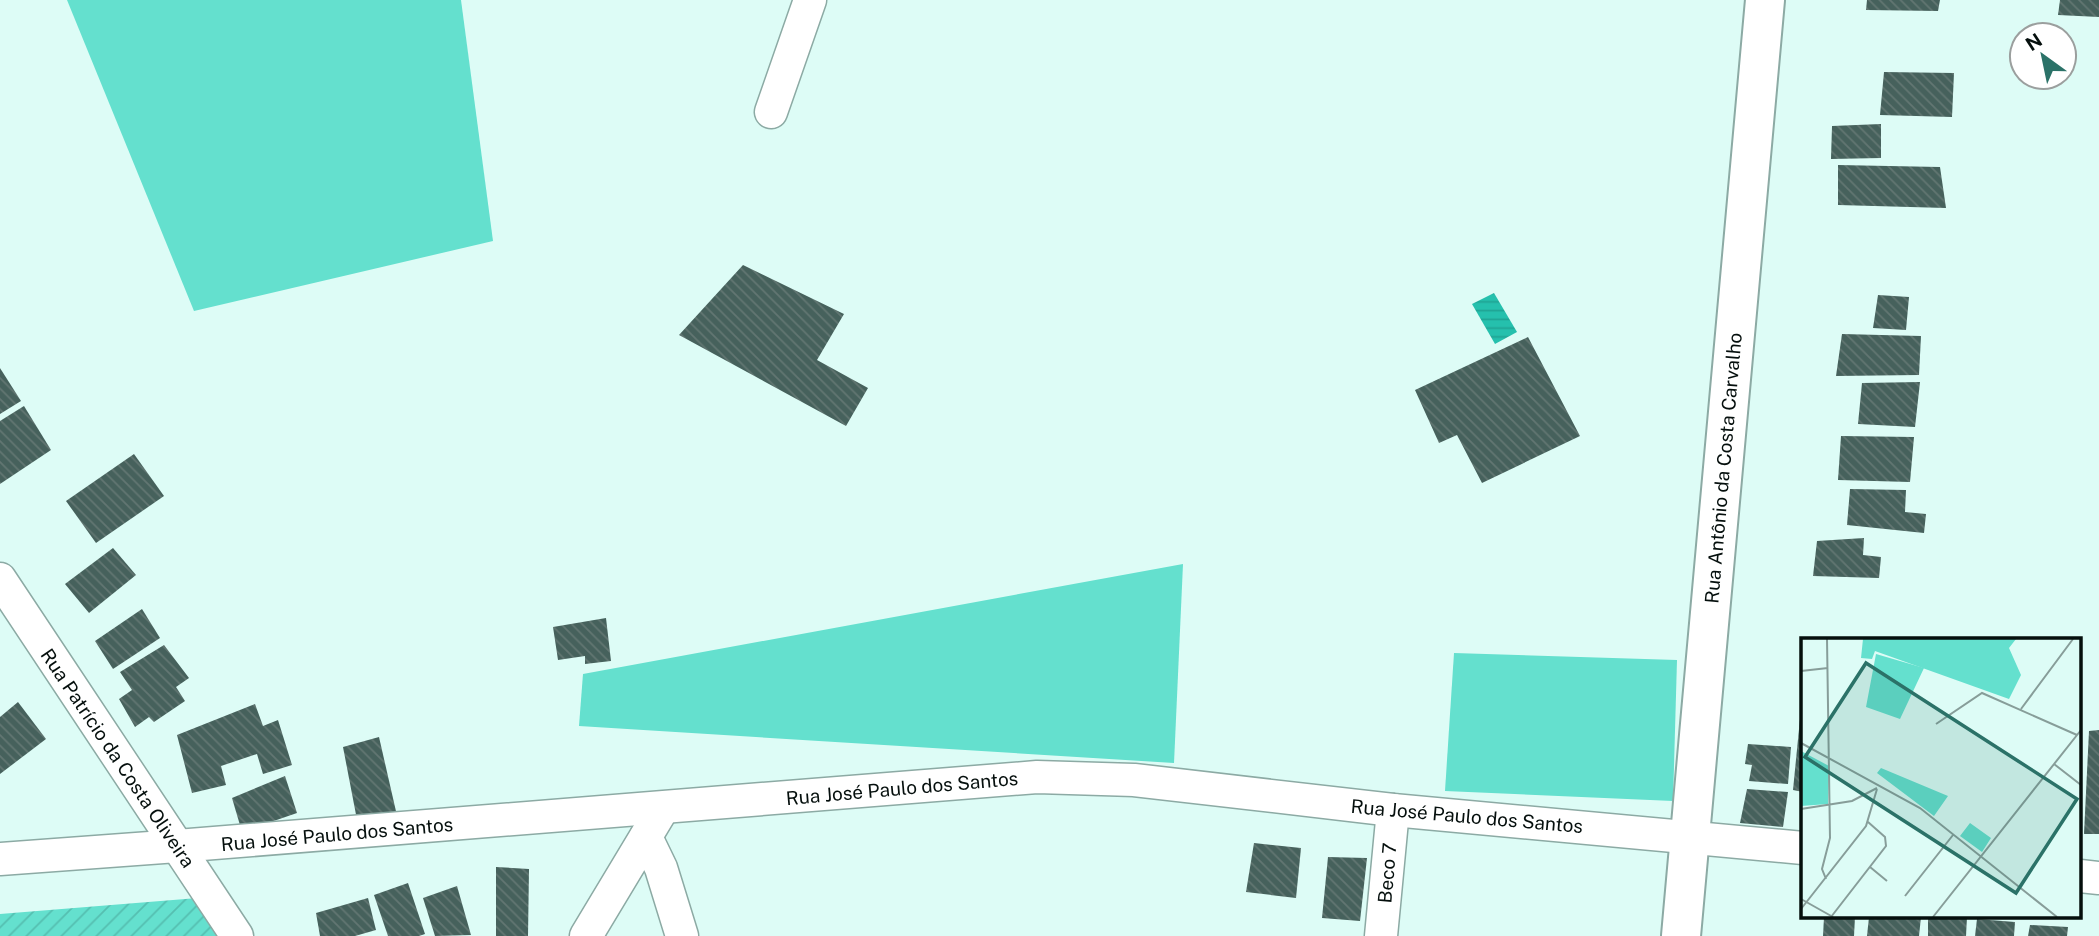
<svg xmlns="http://www.w3.org/2000/svg" width="2099" height="936" font-family="'Public Sans',sans-serif">
<style>
.green{fill:#64e0ce}
.garden{fill:url(#garden-furrows)}
.water{fill:url(#water-rules)}
.building{fill:url(#building-back-hatch)}
.lines{fill:none;stroke-linecap:round;stroke-linejoin:round}
.minor-casing{stroke:#8caaa4;stroke-width:35}
.tertiary-casing{stroke:#8caaa4;stroke-width:42}
.minor{stroke:#fff;stroke-width:32}
.tertiary{stroke:#fff;stroke-width:38}
.labels{text-anchor:middle;stroke-width:7;stroke-linejoin:round;paint-order:stroke}
.street-label{font-size:19px;fill:#050f0d;stroke:#fff}
.inset-road{fill:none;stroke:#879d99;stroke-width:2}
.view{fill:#2b7268;fill-opacity:0.15;stroke:#2b7268;stroke-width:3.5}
.inset-edge{fill:none;stroke:#050f0d;stroke-width:3.5}
</style>
<defs>
<pattern id="garden-furrows" width="10" height="10" patternUnits="userSpaceOnUse" patternTransform="scale(1.75)"><rect width="10" height="10" fill="#64e0ce"/><path d="M-1 1l2-2M0 10L10 0M9 11l2-2" fill="none" stroke="#55bfb0"/></pattern>
<pattern id="water-rules" width="6" height="5" patternUnits="userSpaceOnUse" patternTransform="scale(1.75)"><rect width="6" height="5" fill="#25c0ad"/><path d="M0 2.5h6" fill="none" stroke="#20a494"/></pattern>
<pattern id="building-back-hatch" width="6" height="6" patternUnits="userSpaceOnUse" patternTransform="scale(1.75)"><rect width="6" height="6" fill="#46615c"/><path d="M-1 5l2 2M0 0l6 6M5-1l2 2" fill="none" stroke="#627672"/></pattern>
</defs>
<rect width="100%" height="100%" fill="#ddfcf6"/>
<g class="green">
<path d="M67,0H461L493,241L194,311Z"/>
<path d="M1183,564L1174,763L579,726L583,674Z"/>
<path d="M1454,653L1677,660L1673,801L1445,791Z"/>
</g>
<path class="garden" d="M210,897L234,936H0V914Z"/>
<path class="water" d="M1494,293L1517,332L1495,344L1472,304Z"/>
<g class="building">
<path d="M1867,0H1940L1938,11L1866,10Z"/>
<path d="M2060,0H2099V17L2058,15Z"/>
<path d="M1884,72L1954,73L1952,117L1880,115Z"/>
<path d="M1881,124V158L1831,159L1832,126Z"/>
<path d="M1838,165L1940,167L1946,208L1838,205Z"/>
<path d="M743,265L844,314L817,360L868,388L846,426L679,335Z"/>
<path d="M1878,295L1909,297L1906,330L1873,328Z"/>
<path d="M1842,334L1921,336L1919,375L1836,376Z"/>
<path d="M1528,337L1580,436L1482,483L1457,435L1439,443L1415,390Z"/>
<path d="M0,368L21,401L0,414Z"/>
<path d="M1920,382L1915,427L1858,424L1862,383Z"/>
<path d="M24,406L51,450L0,484V421Z"/>
<path d="M1841,436L1914,437L1910,482L1838,480Z"/>
<path d="M134,454L164,496L96,543L66,501Z"/>
<path d="M1850,489L1906,490L1905,512L1926,514L1924,533L1847,525Z"/>
<path d="M1864,538L1863,555L1881,557L1879,578L1813,576L1817,541Z"/>
<path d="M113,548L136,575L89,613L65,584Z"/>
<path d="M142,609L160,638L113,669L95,641Z"/>
<path d="M606,618L611,661L585,664V656L558,660L553,627Z"/>
<path d="M164,645L189,678L176,687L185,701L154,722L149,717L135,727L119,699L132,690L120,672Z"/>
<path d="M18,702L46,739L0,774V717Z"/>
<path d="M255,704L263,726L278,720L292,765L263,774L257,754L221,766L226,785L192,793L177,735Z"/>
<path d="M1801,709H1803V792L1793,790Z"/>
<path d="M2099,730V834H2084L2089,731Z"/>
<path d="M379,737L398,820L358,825L343,747Z"/>
<path d="M1748,744L1791,747L1788,784L1749,781L1752,765L1745,764Z"/>
<path d="M285,776L297,813L242,832L232,798Z"/>
<path d="M1747,789L1788,792L1783,827L1740,823Z"/>
<path d="M1254,843L1301,848L1296,898L1246,892Z"/>
<path d="M1328,857L1367,858L1360,921L1322,918Z"/>
<path d="M496,867L529,869L528,936H496Z"/>
<path d="M408,883L425,934L419,936H388L374,895Z"/>
<path d="M457,886L471,935L435,936L423,898Z"/>
<path d="M368,898L376,930L355,936H320L316,913Z"/>
<path d="M1824,917H1855L1854,936H1823Z"/>
<path d="M1869,917H1921L1919,936H1867Z"/>
<path d="M1928,917H1967L1966,936H1928Z"/>
<path d="M1977,919L2015,922L2014,936H1975Z"/>
<path d="M2030,925L2068,927L2067,936H2028Z"/>
</g>
<g class="lines">
<g class="minor-casing">
<g id="minor">
<path d="M771,112L810,0"/>
<path d="M0,579L237,936"/>
<path d="M646,837L661,868L682,936"/>
<path d="M0,859L177,846L1037,777L1134,780L1393,810L1803,848"/>
<path d="M2080,876L2099,878"/>
<path d="M586,936L663,808"/>
<path d="M1381,936L1393,810"/>
</g>
</g>
<g class="tertiary-casing">
<path id="tertiary" d="M1681,936L1765,0"/>
</g>
<use href="#minor" class="minor"/>
<use href="#tertiary" class="tertiary"/>
</g>
<g class="labels">
<g class="street-label">
<text transform="translate(1723 468) rotate(-85)" y="7">Rua Antônio da Costa Carvalho</text>
<text transform="translate(118 758) rotate(56)" y="7">Rua Patrício da Costa Oliveira</text>
<text transform="translate(902 788) rotate(-5)" y="7">Rua José Paulo dos Santos</text>
<text transform="translate(1467 816) rotate(5)" y="7">Rua José Paulo dos Santos</text>
<text transform="translate(337 834) rotate(-5)" y="7">Rua José Paulo dos Santos</text>
<text transform="translate(1387 873) rotate(-85)" y="7">Beco 7</text>
</g>
</g>
<g transform="translate(1801 638)">
<rect width="280" height="280" fill="#ddfcf6"/>
<path d="M75,16L123,30L99,81L65,69ZM80,130L147,158L133,178L76,135ZM169,185L190,200L181,214L159,198Z" fill="#64e0ce"/>
<path d="M62,1H215L208,10L220,37L208,61L74,13L71,21L60,20Z" fill="#64e0ce"/>
<path d="M0,113L28,128L27,166L0,168Z" fill="#64e0ce"/>
<path class="inset-road" d="M0,33L27,30M220,71L272,1M135,86L181,55L276,97M0,105L119,170L256,279M253,126L280,147M0,171L51,163L76,150M69,229L86,243M25,241L21,231L29,200L26,1M104,258L152,197M0,261L32,279M0,271L65,188L76,151M30,279L85,208L84,199L67,184M132,279L280,92"/>
<path class="view" d="M65,25L276,161L215,255L4,119Z"/>
<rect width="280" height="280" class="inset-edge"/>
</g>
<g transform="translate(2043 56) rotate(327)"><circle r="33" fill="#ffffff" stroke="#9b9f9e" stroke-width="2"/>
<path d="M0-5L12 26L0 18L-12 26Z" fill="#2b7268"/>
<text y="-10" font-size="19" font-weight="bold" text-anchor="middle" fill="#050f0d">N</text>
</g>
</svg>
